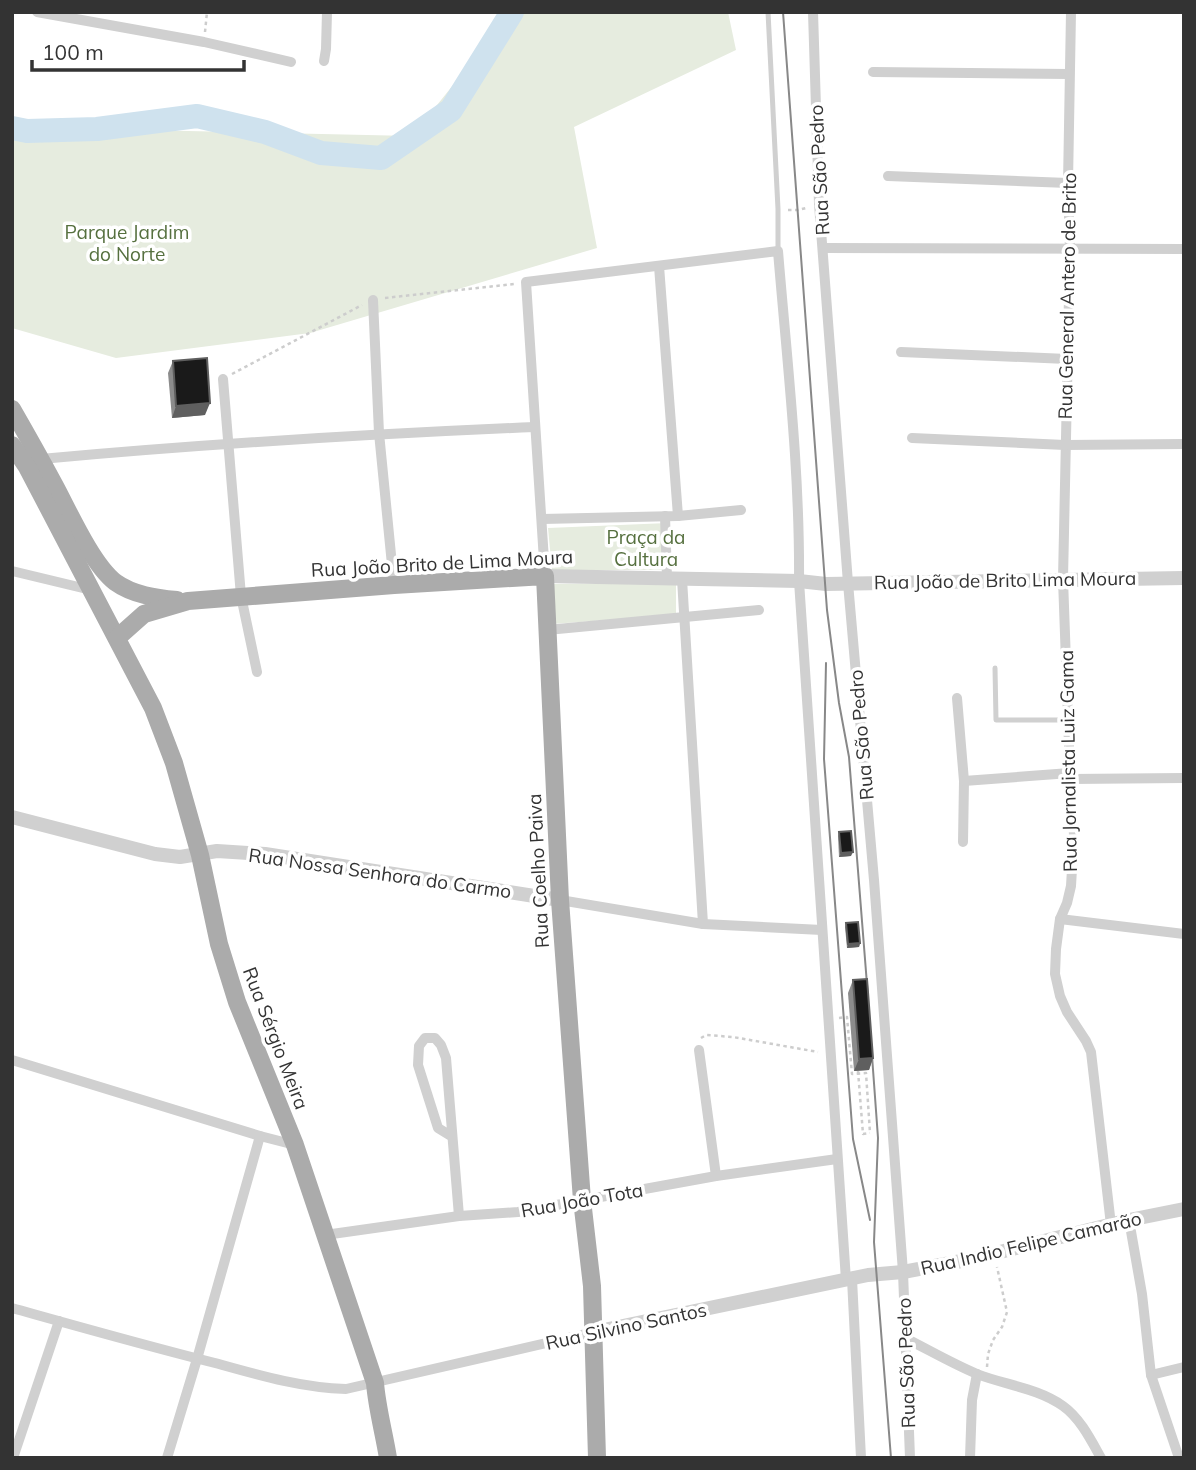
<svg xmlns="http://www.w3.org/2000/svg" width="1196" height="1470" font-family="Mulish,sans-serif">
<style>
.green{fill:#e6ecdf}
.lines{fill:none;stroke-linecap:round;stroke-linejoin:round}
.river{stroke:#cfe2ee;stroke-width:24}
.path{stroke:#cdcdcd;stroke-width:2.5;stroke-dasharray:3.5 3.5;stroke-linecap:butt}
.service{stroke:#d0d0d0;stroke-width:5}
.minor{stroke:#d0d0d0;stroke-width:10}
.tertiary{stroke:#d0d0d0;stroke-width:14}
.primary{stroke:#ababab;stroke-width:18}
.tram{stroke:#888;stroke-width:2}
.path-bridge{stroke:#cdcdcd;stroke-width:2.5;stroke-dasharray:3.5 3.5;stroke-linecap:butt}
.wall{fill:#8c8c8c}
.shaded-wall{fill:#5f5f5f}
.building{fill:#1a1a1a;stroke:#5f5f5f;stroke-width:2}
.labels{text-anchor:middle;stroke-width:7;stroke-linejoin:round;paint-order:stroke}
.street-label{font-size:19px;fill:#333;stroke:#fff}
.park-label{font-size:19px;fill:#56703f;stroke:#fff}
</style>
<rect width="100%" height="100%" fill="#fff"/>
<g class="green">
<path d="M512,12H728L736,50L574,127L597,248L310,333L116,358L12,328V123L97,129L412,136Z"/>
<path d="M668,523L670,570H552L548,528Z"/>
<path d="M676,583V615L552,624V584Z"/>
</g>
<g class="lines">
<path class="river" d="M12,128L27,131L97,129L197,116L265,132L321,153L381,158L451,110L512,12"/>
<g class="path">
<path d="M205,32L207,12"/>
<path d="M788,210H798L806,208"/>
<path d="M385,298L514,284"/>
<path d="M232,374L362,305"/>
<path d="M701,1038L706,1035L733,1037L818,1052"/>
<path d="M858,1071L863,1134L870,1133"/>
<path d="M987,1367L988,1354L993,1340L1002,1327L1007,1312L997,1267"/>
</g>
<g class="service">
<path d="M768,12L778,209V251"/>
<path d="M995,668L996,720H1069"/>
</g>
<g class="minor">
<path d="M37,12L204,42L291,62"/>
<path d="M813,12L819,204L848,583L874,880L903,1272L910,1458"/>
<path d="M1071,12L1068,183L1070,250L1063,579L1070,773L1074,835L1071,886L1067,903L1060,919L1056,949L1055,974L1060,996L1067,1012L1086,1041L1091,1052L1111,1225"/>
<path d="M324,61L326,49L327,12"/>
<path d="M873,72L1069,74"/>
<path d="M888,176L1068,183"/>
<path d="M823,248L1184,249"/>
<path d="M659,266L678,516"/>
<path d="M373,300L379,433L394,585"/>
<path d="M901,352L1067,359"/>
<path d="M223,379L241,596L257,672"/>
<path d="M912,438L1065,445L1184,444"/>
<path d="M41,459C205,444 370,434 535,427"/>
<path d="M665,516L667,578"/>
<path d="M542,519L678,516L741,510"/>
<path d="M12,571L91,590"/>
<path d="M545,576L526,282L778,251C787,361 800,471 799,581L846,1280"/>
<path d="M682,579L703,924"/>
<path d="M547,630L759,610"/>
<path d="M957,698L964,781L963,842"/>
<path d="M1070,779L1184,778"/>
<path d="M964,781L1070,773"/>
<path d="M560,900L703,924L822,930"/>
<path d="M1060,919L1184,934"/>
<path d="M699,1050L716,1176"/>
<path d="M12,1060L260,1136L295,1145"/>
<path d="M451,1136L438,1128L418,1065L419,1046L425,1038H435L441,1045L446,1058L459,1216"/>
<path d="M1129,1220L1142,1294L1151,1375L1179,1458"/>
<path d="M325,1235L459,1216L518,1212L716,1176L837,1159"/>
<path d="M852,1279L861,1458"/>
<path d="M12,1308C80,1327 147,1346 215,1363C258,1375 302,1388 346,1389L594,1332"/>
<path d="M905,1338C929,1350 953,1364 977,1374C1005,1385 1038,1388 1063,1406C1080,1418 1091,1440 1101,1458"/>
<path d="M1151,1375L1184,1367"/>
<path d="M13,1458L59,1321"/>
<path d="M167,1458L197,1359L260,1136"/>
<path d="M970,1458L972,1400L977,1374"/>
</g>
<g class="tertiary">
<path d="M545,576L799,581L826,584L1184,578"/>
<path d="M12,817L155,854L180,857L217,851L265,854L560,900"/>
<path d="M594,1332L868,1275L903,1272L972,1259L1129,1220L1184,1209"/>
</g>
<g class="primary">
<path d="M12,409C27,435 41,460 55,486C69,512 92,564 115,582C133,595 156,598 177,600"/>
<path d="M12,445L27,467L153,708L174,763L200,855L219,944L237,1002L295,1145L375,1383C377,1408 384,1433 388,1458"/>
<path d="M117,638L144,614L188,601L394,585L545,576L560,900L582,1200L592,1286L597,1458"/>
</g>
<g class="tram">
<path d="M783,12L827,610L839,703L849,757L868,997"/>
<path d="M826,663L824,759L853,1139L870,1220"/>
<path d="M871,1042L878,1138L874,1242L891,1458"/>
</g>
<path class="path-bridge" d="M839,1018L847,1017L852,1074L866,1073L870,1133"/>
</g>
<g class="wall">
<path d="M173,361L205,415L172,418L168,373Z"/>
<path d="M839,832L851,856L839,857L838,836Z"/>
<path d="M846,923L860,943L859,947L847,948L845,927Z"/>
<path d="M853,980L873,1058L869,1070L854,1071L848,993Z"/>
</g>
<g class="shaded-wall">
<path d="M210,403L205,415L172,418L176,406Z"/>
<path d="M853,852L851,856L839,857L841,853Z"/>
<path d="M860,943L859,947L847,948L848,944Z"/>
<path d="M873,1058L869,1070L854,1071L859,1059Z"/>
</g>
<g class="building">
<path d="M207,358L210,403L176,406L173,361Z"/>
<path d="M851,831L853,852L841,853L839,832Z"/>
<path d="M858,922L860,943L848,944L846,923Z"/>
<path d="M867,979L873,1058L859,1059L853,980Z"/>
</g>
<g class="labels">
<g class="street-label">
<text transform="translate(819 170) rotate(-93)" y="7">Rua São Pedro</text>
<text transform="translate(1067 296) rotate(-89)" y="7">Rua General Antero de Brito</text>
<text transform="translate(442 563) rotate(-3)" y="7">Rua João Brito de Lima Moura</text>
<text transform="translate(1005 580) rotate(-1)" y="7">Rua João de Brito Lima Moura</text>
<text transform="translate(861 735) rotate(-95)" y="7">Rua São Pedro</text>
<text transform="translate(1068 761) rotate(-91)" y="7">Rua Jornalista Luiz Gama</text>
<text transform="translate(538 871) rotate(-93)" y="7">Rua Coelho Paiva</text>
<text transform="translate(380 873) rotate(8)" y="7">Rua Nossa Senhora do Carmo</text>
<text transform="translate(276 1038) rotate(69)" y="7">Rua Sérgio Meira</text>
<text transform="translate(582 1200) rotate(-10)" y="7">Rua João Tota</text>
<text transform="translate(1031 1243) rotate(-13)" y="7">Rua Indio Felipe Camarão</text>
<text transform="translate(626 1326) rotate(-12)" y="7">Rua Silvino Santos</text>
<text transform="translate(906 1363) rotate(-92)" y="7">Rua São Pedro</text>
</g>
<g class="park-label">
<text x="127" y="239">Parque Jardim<tspan x="127" dy="22">do Norte</tspan></text>
<text x="646" y="544">Praça da<tspan x="646" dy="22">Cultura</tspan></text>
</g>
</g>
<rect width="1196" height="1470" fill="none" stroke="#333333" stroke-width="28"/>
<path d="M32 60v10h212v-10" fill="none" stroke="#333333" stroke-width="3.5"/>
<text x="42" y="60" font-size="21" fill="#333333" stroke="#ffffff" stroke-width="5" paint-order="stroke">100 m</text>
</svg>
